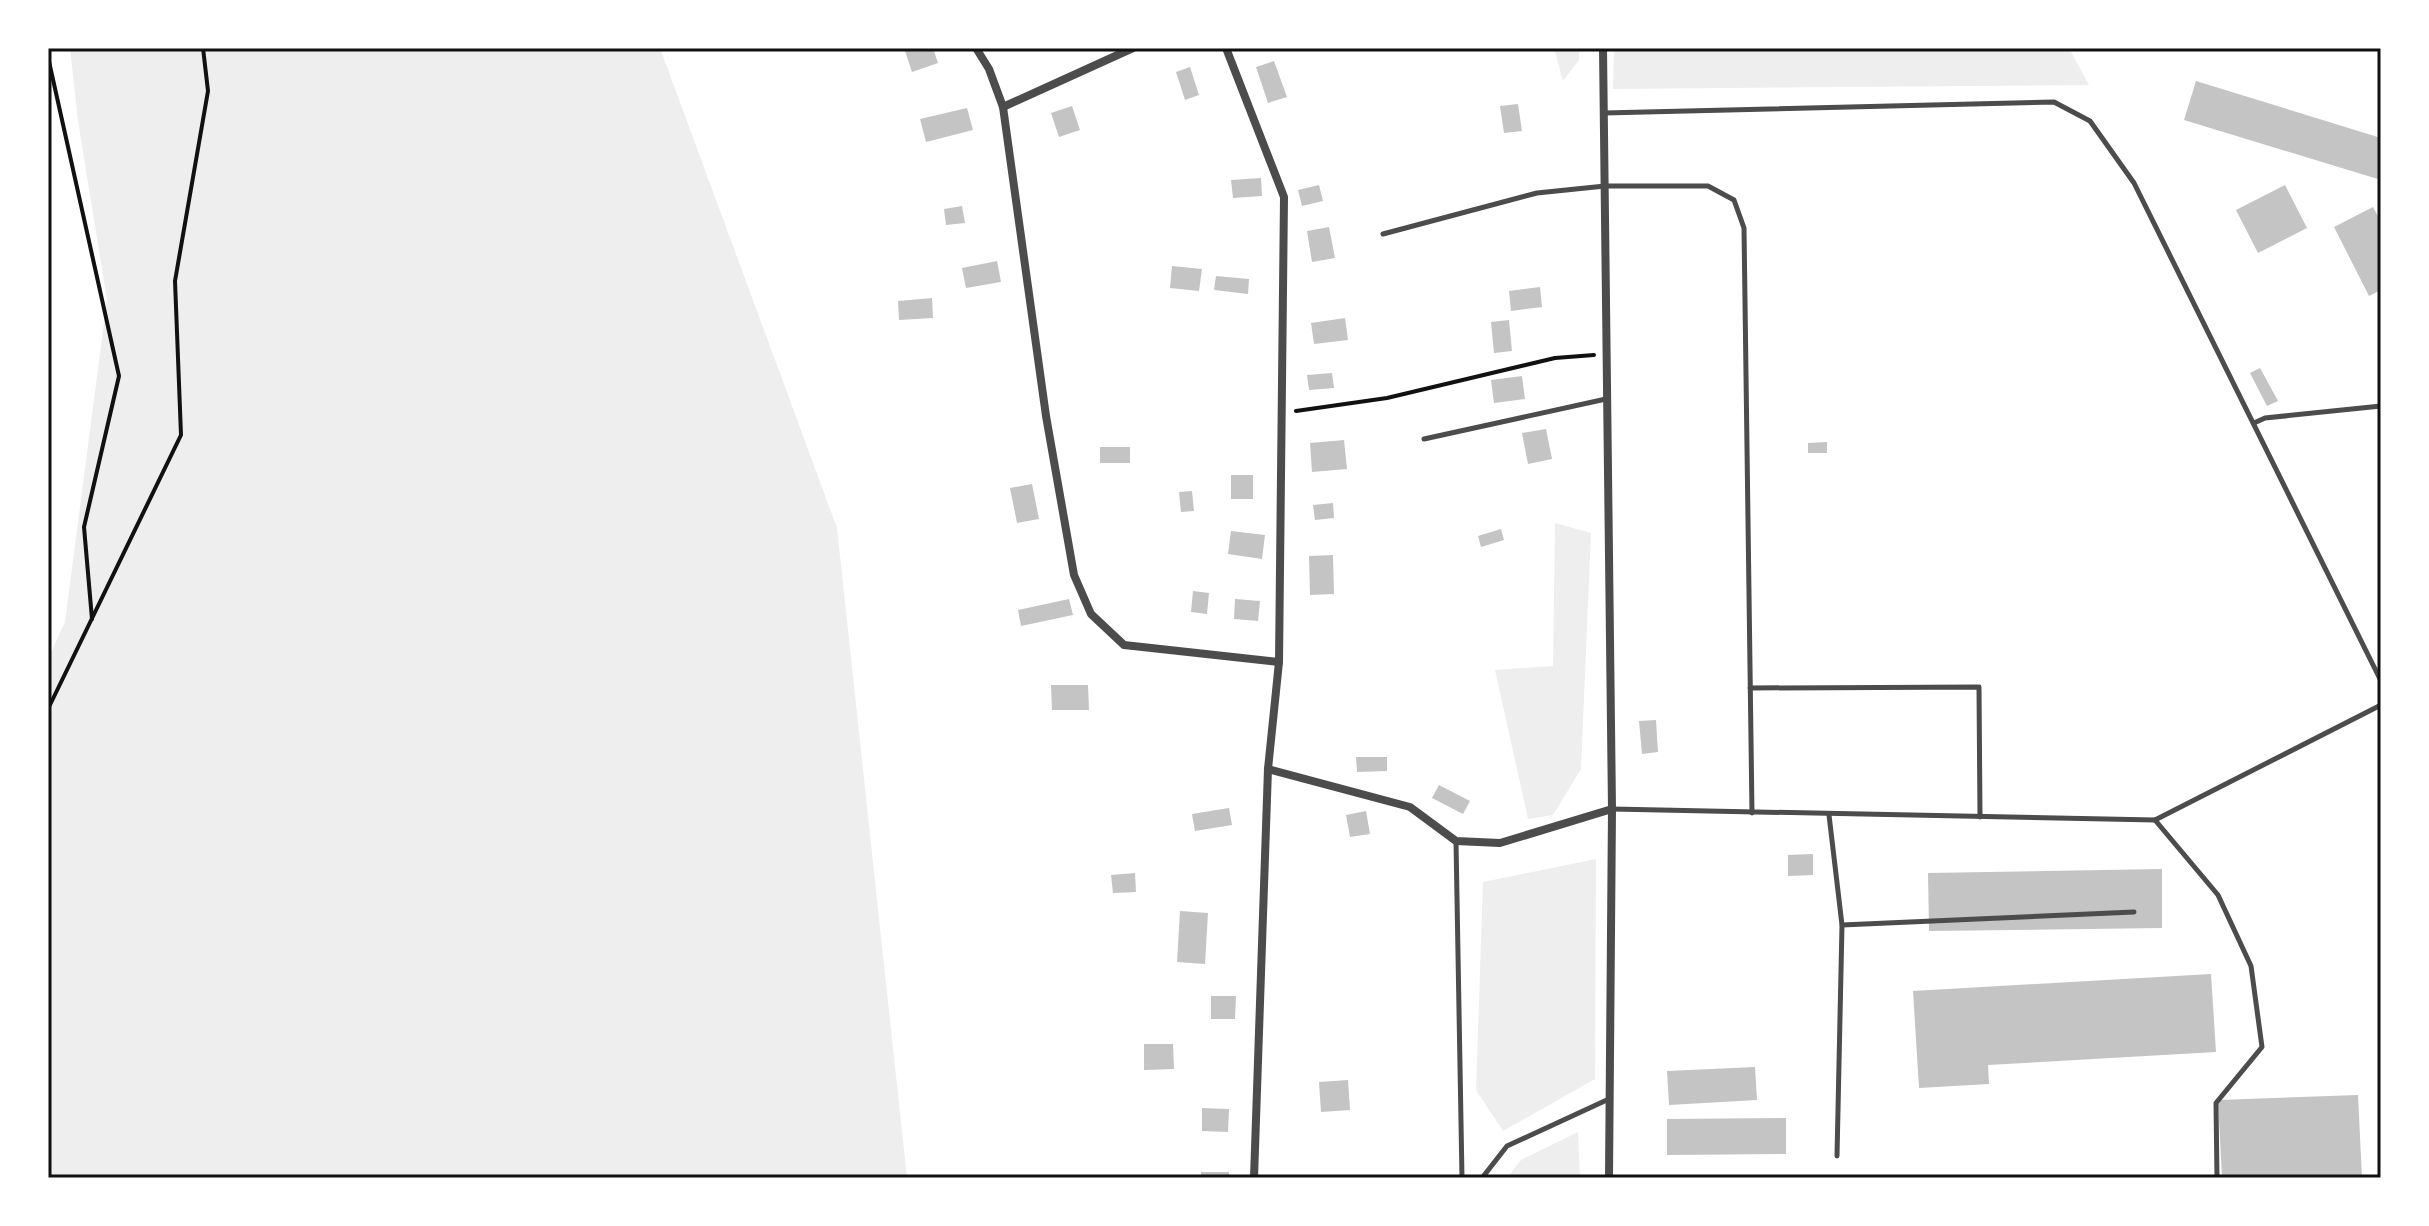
<svg xmlns="http://www.w3.org/2000/svg" width="2429" height="1226" font-family="'Roboto Condensed',sans-serif">
<style>
.green{fill:#eee}
.building{fill:#c4c4c4}
.lines{fill:none;stroke-linecap:round;stroke-linejoin:round}
.path{stroke:#111;stroke-width:4}
.service{stroke:#4c4c4c;stroke-width:5}
.minor{stroke:#4c4c4c;stroke-width:8}
.neatline{fill:none;stroke:#111;stroke-width:3}
</style>
<rect width="100%" height="100%" fill="#fff"/>
<g class="green">
<path d="M70,48H660L837,528L907,1178H48V659L65,622L107,300L78,121Z"/>
<path d="M1554,48H1579V60L1563,81Z"/>
<path d="M1614,48H2069L2089,85L1613,89Z"/>
<path d="M1555,523L1591,533L1581,769L1553,815L1528,819L1495,670L1553,666Z"/>
<path d="M1596,859L1595,1079L1503,1131L1476,1090L1483,882Z"/>
<path d="M1578,1132L1580,1178H1507L1521,1160Z"/>
</g>
<g class="building">
<path d="M904,48H933L938,63L912,72Z"/>
<path d="M1274,61L1287,97L1268,103L1256,67Z"/>
<path d="M1190,67L1199,95L1185,100L1176,72Z"/>
<path d="M2196,81L2381,138V180L2184,120Z"/>
<path d="M1518,104L1522,131L1504,133L1500,106Z"/>
<path d="M1072,106L1080,130L1059,137L1051,113Z"/>
<path d="M967,108L973,130L926,142L920,119Z"/>
<path d="M1261,178L1262,196L1233,198L1231,180Z"/>
<path d="M1319,185L1323,201L1302,206L1298,190Z"/>
<path d="M2285,185L2307,228L2258,253L2236,210Z"/>
<path d="M962,206L965,223L946,225L944,209Z"/>
<path d="M2373,207L2381,222V290L2369,296L2334,227Z"/>
<path d="M1329,227L1335,258L1312,262L1307,231Z"/>
<path d="M997,261L1001,282L966,288L962,268Z"/>
<path d="M1172,266L1202,269L1199,291L1170,288Z"/>
<path d="M1216,276L1249,279L1248,294L1214,290Z"/>
<path d="M1540,287L1542,307L1511,311L1509,291Z"/>
<path d="M932,298L933,318L899,320L898,301Z"/>
<path d="M1345,318L1348,340L1314,344L1311,323Z"/>
<path d="M1509,320L1512,351L1494,353L1491,322Z"/>
<path d="M2260,368L2278,401L2267,406L2250,373Z"/>
<path d="M1332,373L1334,388L1309,390L1307,375Z"/>
<path d="M1522,376L1525,399L1494,403L1491,380Z"/>
<path d="M1546,429L1552,459L1528,464L1522,433Z"/>
<path d="M1344,440L1347,469L1312,472L1310,443Z"/>
<path d="M1827,442V453H1808V443Z"/>
<rect x="1100" y="447" width="30" height="16"/>
<rect x="1231" y="475" width="22" height="24"/>
<path d="M1032,484L1039,519L1017,523L1010,488Z"/>
<path d="M1192,491L1194,511L1181,512L1179,492Z"/>
<path d="M1333,503L1334,518L1315,520L1313,505Z"/>
<path d="M1501,529L1504,540L1481,547L1478,536Z"/>
<path d="M1231,531L1265,535L1262,559L1228,554Z"/>
<path d="M1333,555L1334,594L1310,595L1309,556Z"/>
<path d="M1193,591L1209,593L1207,614L1191,612Z"/>
<path d="M1069,599L1073,615L1021,626L1018,610Z"/>
<path d="M1235,599L1260,601L1258,621L1234,619Z"/>
<path d="M1051,685H1088L1089,710H1052Z"/>
<path d="M1656,720L1658,752L1642,754L1639,721Z"/>
<path d="M1356,757H1387V771L1357,772Z"/>
<path d="M1439,785L1470,801L1463,814L1432,798Z"/>
<path d="M1229,808L1232,825L1195,831L1192,814Z"/>
<path d="M1366,811L1370,834L1350,837L1346,815Z"/>
<path d="M1813,854V875L1788,876V855Z"/>
<path d="M2162,869V928L1929,931L1928,873Z"/>
<path d="M1135,873L1136,892L1113,893L1111,875Z"/>
<path d="M1180,911L1208,913L1205,964L1177,962Z"/>
<path d="M2211,974L2216,1052L1988,1065L1989,1084L1919,1088L1913,991Z"/>
<path d="M1211,996H1236L1235,1019H1211Z"/>
<path d="M1144,1044H1173L1174,1069L1144,1070Z"/>
<path d="M1755,1067L1757,1100L1669,1105L1667,1071Z"/>
<path d="M1348,1080L1350,1110L1321,1112L1319,1082Z"/>
<path d="M2358,1095L2362,1178H2222L2218,1100Z"/>
<path d="M1202,1108L1229,1109L1228,1132L1202,1131Z"/>
<path d="M1786,1118V1154L1667,1155V1119Z"/>
<rect x="1201" y="1172" width="28" height="6"/>
</g>
<g class="lines">
<g class="path">
<path d="M48,57L119,376L84,527L92,619"/>
<path d="M1296,411L1387,398L1555,358L1594,355"/>
<path d="M48,709L181,435L175,281L208,91L203,48"/>
</g>
<g class="service">
<path d="M1604,113L2054,102L2090,121L2134,183L2381,681"/>
<path d="M1383,234L1537,193L1605,186H1708L1734,200L1744,228L1752,813"/>
<path d="M2254,423L2265,418L2381,406"/>
<path d="M1424,439L1606,399"/>
<path d="M1750,688L1979,687L1980,817"/>
<path d="M1612,809L2155,820L2381,705"/>
<path d="M1829,815L1842,925L1837,1156"/>
<path d="M2155,820L2218,895L2251,966L2262,1047L2216,1103L2217,1178"/>
<path d="M1456,842L1462,1178"/>
<path d="M1842,925L2134,912"/>
<path d="M1482,1178L1507,1146L1609,1099"/>
</g>
<g class="minor">
<path d="M976,48L989,69L1003,107L1046,416L1074,575L1091,614L1124,645L1279,662"/>
<path d="M1226,48L1284,197L1279,662L1268,769L1254,1178"/>
<path d="M1603,48L1612,809L1609,1178"/>
<path d="M1003,107L1133,48"/>
<path d="M1268,769L1410,807L1456,841L1500,843L1612,809"/>
</g>
</g>
<rect width="2429" height="1226" fill="none" stroke="#ffffff" stroke-width="100"/>
<rect x="50" y="50" width="2329" height="1126" class="neatline"/>
</svg>
